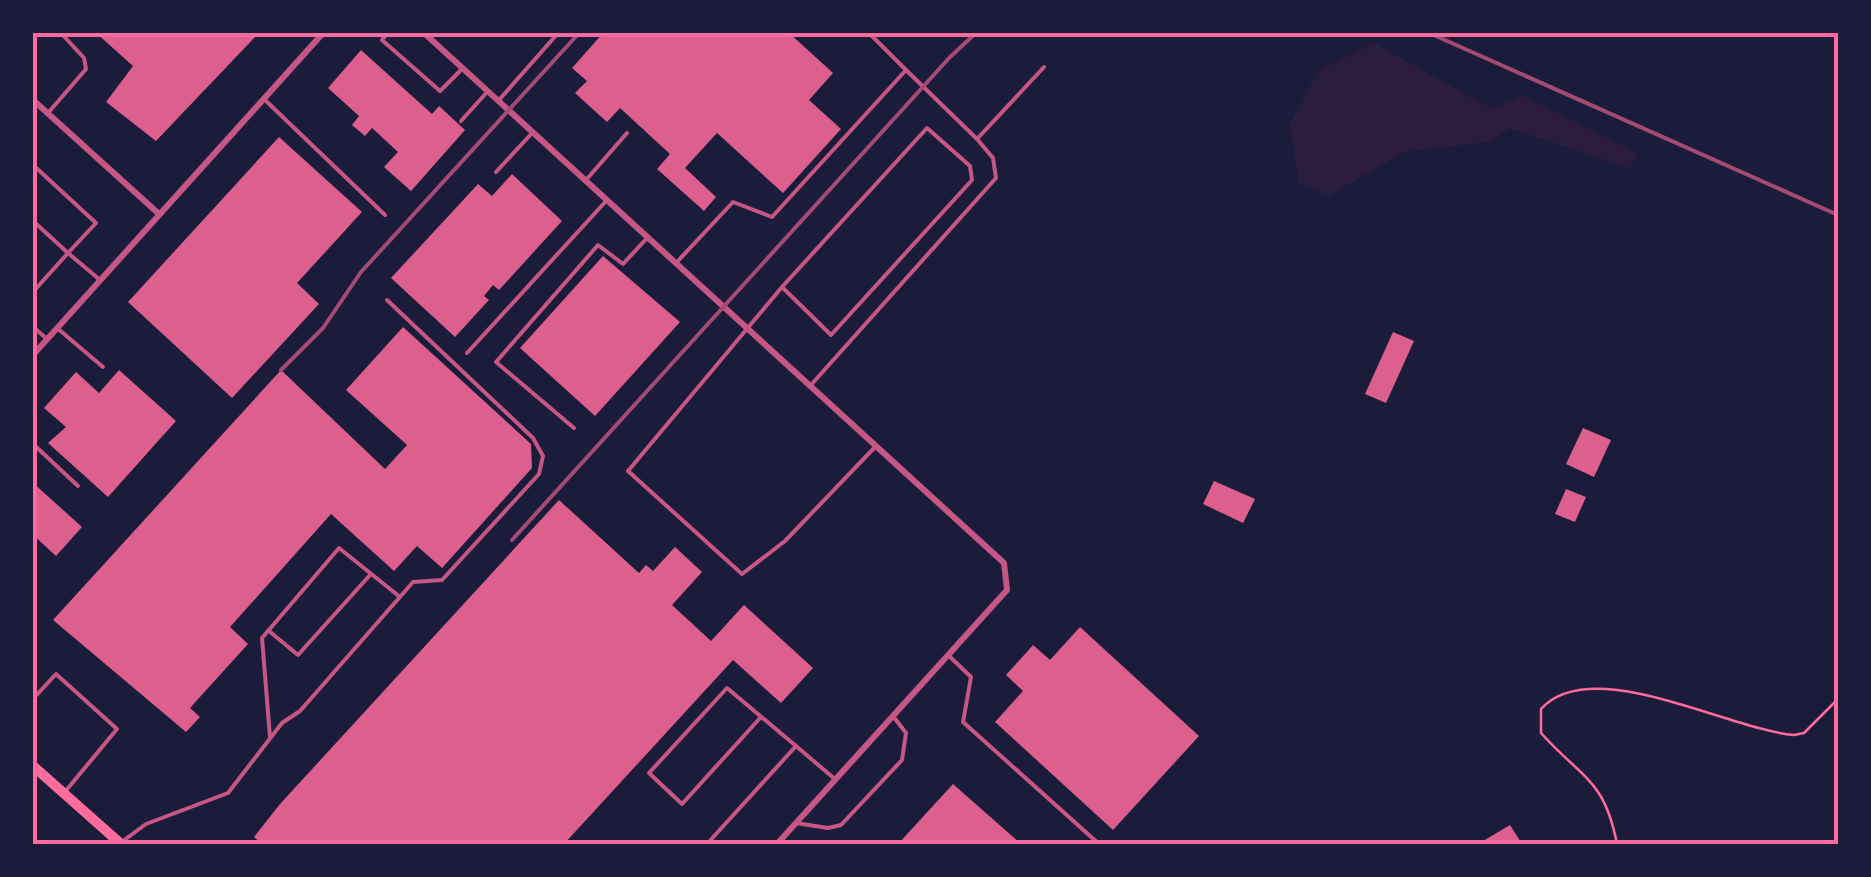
<svg xmlns="http://www.w3.org/2000/svg" width="1871" height="877" font-family="Roboto,sans-serif">
<style>
.green{fill:#2a1e3b}
.building{fill:#dd5f8e}
.lines{fill:none;stroke-linecap:round;stroke-linejoin:round}
.path{stroke:#ff6b9d;stroke-width:2.5}
.service{stroke:#c65784;stroke-width:4}
.minor{stroke:#c65784;stroke-width:6}
.secondary{stroke:#ff6b9d;stroke-width:10}
.rail{stroke:#a44b75;stroke-width:4}
.neatline{fill:none;stroke:#ff6b9d;stroke-width:4}
</style>
<rect width="100%" height="100%" fill="#1b1b3a"/>
<path class="green" d="M1374,43L1492,109L1521,95L1637,153L1630,169L1510,128L1488,142L1404,152L1329,196L1298,182L1290,124L1318,71Z"/>
<g class="building">
<path d="M95,32H255L257,35L156,141L106,102L133,66Z"/>
<path d="M604,32H788L833,73L809,100L841,129L783,193L717,133L685,168L716,197L704,211L657,169L670,154L620,108L607,122L575,93L587,81L572,68Z"/>
<path d="M361,50L432,114L439,106L465,130L411,191L384,167L398,152L372,128L365,136L352,125L359,116L328,88Z"/>
<path d="M279,137L362,212L297,283L319,304L232,398L128,302Z"/>
<path d="M512,174L562,221L499,290L493,285L484,296L489,300L455,337L391,278L478,184L492,196Z"/>
<path d="M603,256L680,322L595,416L520,348Z"/>
<path d="M403,327L531,444L532,468L442,568L417,546L394,571L331,514L230,627L248,644L190,708L200,717L186,732L53,620L281,370L385,469L407,445L346,390Z"/>
<path d="M1393,332L1414,341L1386,403L1365,394Z"/>
<path d="M119,370L176,421L108,497L48,443L66,427L44,408L76,372L99,393Z"/>
<path d="M1583,428L1611,440L1594,477L1566,464Z"/>
<path d="M1214,481L1255,499L1243,523L1203,504Z"/>
<path d="M32,482L82,527L56,556L32,534Z"/>
<path d="M1566,489L1586,497L1575,522L1555,514Z"/>
<path d="M559,500L639,573L646,565L653,571L675,547L702,572L672,605L711,641L744,605L813,668L781,703L733,660L564,844H262L254,837L280,804Z"/>
<path d="M1080,627L1199,736L1113,830L995,722L1023,691L1006,675L1033,645L1050,660Z"/>
<path d="M953,784L1021,844H898Z"/>
<path d="M1510,825L1522,844H1478Z"/>
</g>
<g class="lines">
<path class="path" d="M1617,844C1604,778 1582,779 1541,733V709C1591,653 1730,730 1794,735L1804,733L1838,699"/>
<g class="service">
<path d="M388,32L382,40L440,91L463,68"/>
<path d="M906,70L977,139L1044,67"/>
<path d="M264,99L385,215"/>
<path d="M499,100L559,32"/>
<path d="M48,113L86,69L84,58L60,32"/>
<path d="M461,121L488,91"/>
<path d="M32,164L96,223L68,253L100,280"/>
<path d="M496,172L533,132"/>
<path d="M586,180L627,133"/>
<path d="M32,220L68,253L32,293"/>
<path d="M676,263L733,202L772,217L906,70L868,32"/>
<path d="M782,287L831,335L972,180L970,166L927,128L782,287L628,471L742,574L785,541L876,446"/>
<path d="M32,326L47,339"/>
<path d="M57,328L103,367"/>
<path d="M467,353L607,200"/>
<path d="M810,386L996,178L993,158L977,139"/>
<path d="M574,428L496,362L598,245L623,264L648,237"/>
<path d="M32,443L78,486"/>
<path d="M32,549L35,551"/>
<path d="M269,631L298,655L370,575"/>
<path d="M948,655L971,677L963,722L1099,844"/>
<path d="M32,700L56,674L117,729L64,793"/>
<path d="M761,717L682,804L649,773L727,688L796,746"/>
<path d="M270,737L262,638L339,548L400,597"/>
<path d="M796,823L828,828L841,825L902,760L906,733L893,716"/>
<path d="M123,841L146,824L228,793L282,723L300,711L413,582L442,580L539,474L543,456L533,438L387,300"/>
<path d="M707,844L796,746L836,780"/>
</g>
<g class="minor">
<path d="M423,32L1004,563L1007,590L777,844"/>
<path d="M32,99L159,214"/>
<path d="M32,356L324,32"/>
</g>
<path class="secondary" d="M32,765L121,844"/>
<g class="rail">
<path d="M1427,32L1838,215"/>
<path d="M281,370L323,328L361,272L580,32"/>
<path d="M512,540L950,57L977,32"/>
</g>
</g>
<rect width="1871" height="877" fill="none" stroke="#1b1b3a" stroke-width="70"/>
<rect x="35" y="35" width="1801" height="807" class="neatline"/>
</svg>
